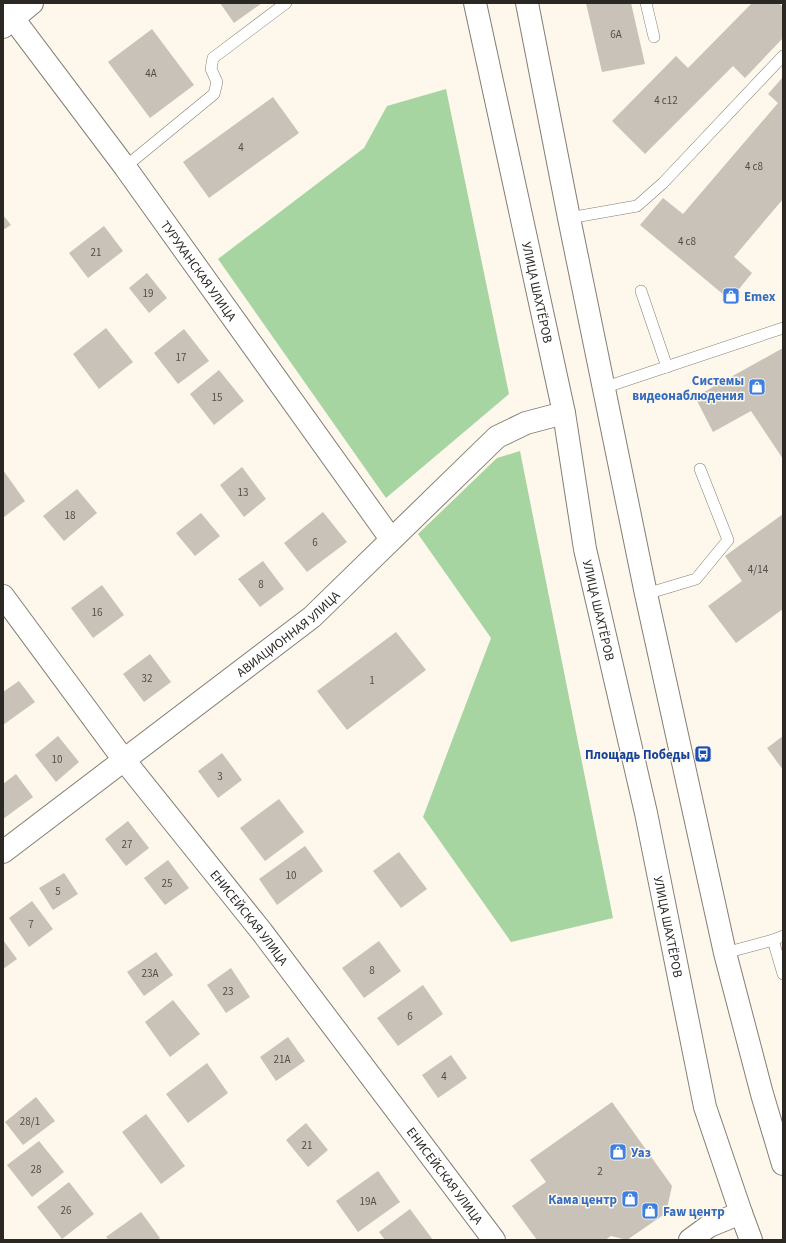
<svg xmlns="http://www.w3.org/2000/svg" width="786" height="1243" font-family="'Source Sans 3',sans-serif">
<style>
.green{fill:#a7d5a1}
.building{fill:#c8c2b8}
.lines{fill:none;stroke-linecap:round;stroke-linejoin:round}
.lane-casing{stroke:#847e74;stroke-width:12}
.street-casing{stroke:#847e74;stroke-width:24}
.primary-casing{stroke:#847e74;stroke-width:24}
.lane{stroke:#fff;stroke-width:11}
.street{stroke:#fff;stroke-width:22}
.primary{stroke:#fff;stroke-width:22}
.labels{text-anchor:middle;stroke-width:3;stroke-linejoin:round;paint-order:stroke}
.number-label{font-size:11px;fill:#524e49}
.street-label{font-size:13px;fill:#2b2824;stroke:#fdf7ec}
.shop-label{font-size:13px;font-weight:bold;fill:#366cbe;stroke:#fdf7ec;text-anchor:start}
.transit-label{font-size:13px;font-weight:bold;fill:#164399;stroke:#fdf7ec;text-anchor:end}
</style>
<rect width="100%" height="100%" fill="#fdf7ec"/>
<g class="green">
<path d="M446,89L509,394L386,498L218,259L364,148L387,106Z"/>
<path d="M520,451L613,918L511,942L423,817L491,638L418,534L497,458Z"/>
</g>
<g class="building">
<path d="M220,3H262L234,23Z"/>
<path d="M586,3H631L645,64L602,72Z"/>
<path d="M752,3H779L783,7V38L745,78L733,66L645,154L612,121L676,56L688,68Z"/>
<path d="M152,29L194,85L150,118L108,62Z"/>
<path d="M783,77V199L734,257L752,273L730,300L640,225L663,198L683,214L778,103L768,94Z"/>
<path d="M273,97L299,133L209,198L183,162Z"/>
<path d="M3,215L11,225L3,230Z"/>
<path d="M104,226L123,251L88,278L69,253Z"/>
<path d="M147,273L167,298L149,313L129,288Z"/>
<path d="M106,328L133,362L99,389L73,354Z"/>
<path d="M184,329L209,361L178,384L154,353Z"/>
<path d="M783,348V459L751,411L713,432L695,397Z"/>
<path d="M219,370L244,401L214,425L190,394Z"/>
<path d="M242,467L266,499L244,517L220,485Z"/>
<path d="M3,470L25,501L4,517L3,516Z"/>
<path d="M77,489L97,513L64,541L43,516Z"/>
<path d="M323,512L347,542L307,572L284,543Z"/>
<path d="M201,513L220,536L195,556L176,533Z"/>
<path d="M783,514V609L736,643L708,606L742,581L725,556Z"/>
<path d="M263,561L284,589L260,607L238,579Z"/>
<path d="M102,585L124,615L93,638L71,608Z"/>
<path d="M396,632L426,670L347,730L317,691Z"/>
<path d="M150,654L171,682L144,702L123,674Z"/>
<path d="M19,681L35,702L3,725V692Z"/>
<path d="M58,736L79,762L56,782L35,755Z"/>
<path d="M783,736V770L767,748Z"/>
<path d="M222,753L242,780L218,798L198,771Z"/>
<path d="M16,774L33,797L3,819V784Z"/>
<path d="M279,799L304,832L265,861L240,828Z"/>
<path d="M128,821L149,848L126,866L105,839Z"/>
<path d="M305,846L323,871L277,905L259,879Z"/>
<path d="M399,852L427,889L401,908L373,871Z"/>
<path d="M168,860L189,888L165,905L144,878Z"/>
<path d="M64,873L78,894L53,910L39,888Z"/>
<path d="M32,901L53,929L29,947L9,918Z"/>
<path d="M3,940L17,959L3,969Z"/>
<path d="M379,941L401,971L364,998L342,968Z"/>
<path d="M156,952L173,975L144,996L127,972Z"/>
<path d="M231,968L250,997L226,1013L207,985Z"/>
<path d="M423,985L443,1014L398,1046L377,1018Z"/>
<path d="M173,1000L200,1034L170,1057L145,1022Z"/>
<path d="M288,1037L305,1061L276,1081L260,1057Z"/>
<path d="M451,1055L467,1078L438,1098L422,1075Z"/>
<path d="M207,1063L228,1093L188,1123L166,1094Z"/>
<path d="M36,1097L55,1121L23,1145L5,1122Z"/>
<path d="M612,1102L672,1186L666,1213L627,1240L611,1236L605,1240H537L512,1206L546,1182L530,1160Z"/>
<path d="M146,1114L185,1166L161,1184L122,1132Z"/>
<path d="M306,1123L328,1150L308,1167L286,1140Z"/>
<path d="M39,1141L64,1172L32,1197L7,1165Z"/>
<path d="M378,1171L400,1202L358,1232L336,1201Z"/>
<path d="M69,1182L94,1214L62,1239L37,1207Z"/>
<path d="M410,1209L433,1240H385L379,1232Z"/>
<path d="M141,1212L160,1238L157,1240H109L106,1237Z"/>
</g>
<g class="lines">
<g class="lane-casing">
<g id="lane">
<path d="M646,3L654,37"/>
<path d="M125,167L214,94L217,82L211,69L213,58L286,3"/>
<path d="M569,218L637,206L663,183L783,56"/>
<path d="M641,291L667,367"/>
<path d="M603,388L783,328"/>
<path d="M646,594L696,579L728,540L700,469"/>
<path d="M773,940L783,936"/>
<path d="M725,953L773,940L783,974"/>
</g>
</g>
<g class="street-casing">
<g id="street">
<path id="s1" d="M3,5L125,167L391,539"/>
<path d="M3,27L32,3"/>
<path id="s2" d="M3,596L124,760L262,932L494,1240"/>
<path id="s3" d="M3,852L312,617L497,437L526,423L564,413"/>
<path d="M690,1240L709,1226L741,1213"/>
</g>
</g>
<g class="primary-casing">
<g id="primary">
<path id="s4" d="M475,3L564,413L585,549L646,813L705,1107L741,1213L751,1240"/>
<path d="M527,3L569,218L646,594L725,953L762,1094L783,1164"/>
</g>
</g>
<use href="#lane" class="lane"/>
<use href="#street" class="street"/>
<use href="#primary" class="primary"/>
</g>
<defs>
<g id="shop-square" transform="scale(0.9)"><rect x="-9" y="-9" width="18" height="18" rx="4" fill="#3f7fe0" stroke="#fdf7ec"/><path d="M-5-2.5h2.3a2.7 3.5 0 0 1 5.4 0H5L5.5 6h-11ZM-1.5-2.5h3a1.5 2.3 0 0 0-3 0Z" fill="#fff"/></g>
<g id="bus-square" transform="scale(0.9)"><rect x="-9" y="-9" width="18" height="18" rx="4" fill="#1a4fb4" stroke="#fdf7ec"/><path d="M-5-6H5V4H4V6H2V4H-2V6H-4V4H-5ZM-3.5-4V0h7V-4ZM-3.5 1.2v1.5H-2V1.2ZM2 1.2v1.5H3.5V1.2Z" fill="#fff"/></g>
</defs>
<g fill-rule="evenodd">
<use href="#shop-square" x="731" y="296"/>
<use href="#shop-square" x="757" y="387"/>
<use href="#bus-square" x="703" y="754"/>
<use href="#shop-square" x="618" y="1152"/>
<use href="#shop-square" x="630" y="1199"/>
<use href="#shop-square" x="650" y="1211"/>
</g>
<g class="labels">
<g class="number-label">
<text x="616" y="38">6А</text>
<text x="151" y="77">4А</text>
<text x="666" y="104">4 с12</text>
<text x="241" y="151">4</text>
<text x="754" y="170">4 с8</text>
<text x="687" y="245">4 с8</text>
<text x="96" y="256">21</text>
<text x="148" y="297">19</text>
<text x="181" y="361">17</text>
<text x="217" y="401">15</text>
<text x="243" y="496">13</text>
<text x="70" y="519">18</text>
<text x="315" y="546">6</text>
<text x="758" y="573">4/14</text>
<text x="261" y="588">8</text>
<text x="97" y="616">16</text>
<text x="147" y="682">32</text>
<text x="372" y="684">1</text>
<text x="57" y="763">10</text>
<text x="220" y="780">3</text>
<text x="127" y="848">27</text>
<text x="291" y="879">10</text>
<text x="167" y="887">25</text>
<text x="58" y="895">5</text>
<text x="31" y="928">7</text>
<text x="372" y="974">8</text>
<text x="150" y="977">23А</text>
<text x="228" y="995">23</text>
<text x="410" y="1020">6</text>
<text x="282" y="1063">21А</text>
<text x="444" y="1080">4</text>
<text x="30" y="1125">28/1</text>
<text x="307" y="1149">21</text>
<text x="36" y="1173">28</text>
<text x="600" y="1175">2</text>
<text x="368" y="1205">19А</text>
<text x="66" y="1214">26</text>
</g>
<g class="street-label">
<text dy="5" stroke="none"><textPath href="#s1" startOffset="330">ТУРУХАНСКАЯ УЛИЦА</textPath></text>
<text dy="5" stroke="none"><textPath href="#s4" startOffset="296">УЛИЦА ШАХТЁРОВ</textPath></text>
<text dy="5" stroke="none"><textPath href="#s4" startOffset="620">УЛИЦА ШАХТЁРОВ</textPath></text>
<text dy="5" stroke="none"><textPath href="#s3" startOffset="359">АВИАЦИОННАЯ УЛИЦА</textPath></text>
<text dy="5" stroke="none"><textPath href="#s2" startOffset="405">ЕНИСЕЙСКАЯ УЛИЦА</textPath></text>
<text dy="5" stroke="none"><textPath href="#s4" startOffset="944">УЛИЦА ШАХТЁРОВ</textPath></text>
<text dy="5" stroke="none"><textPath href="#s2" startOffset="729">ЕНИСЕЙСКАЯ УЛИЦА</textPath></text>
</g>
<g class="shop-label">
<text x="744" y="301">Emex</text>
<text x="744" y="385" text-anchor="end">Системы<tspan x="744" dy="15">видеонаблюдения</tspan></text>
<text x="631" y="1157">Уаз</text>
<text x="617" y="1204" text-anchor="end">Кама центр</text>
<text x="663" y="1216">Faw центр</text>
</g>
<g class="transit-label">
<text x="690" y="759">Площадь Победы</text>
</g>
</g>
<rect width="786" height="1243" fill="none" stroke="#2b2824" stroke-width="8"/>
</svg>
